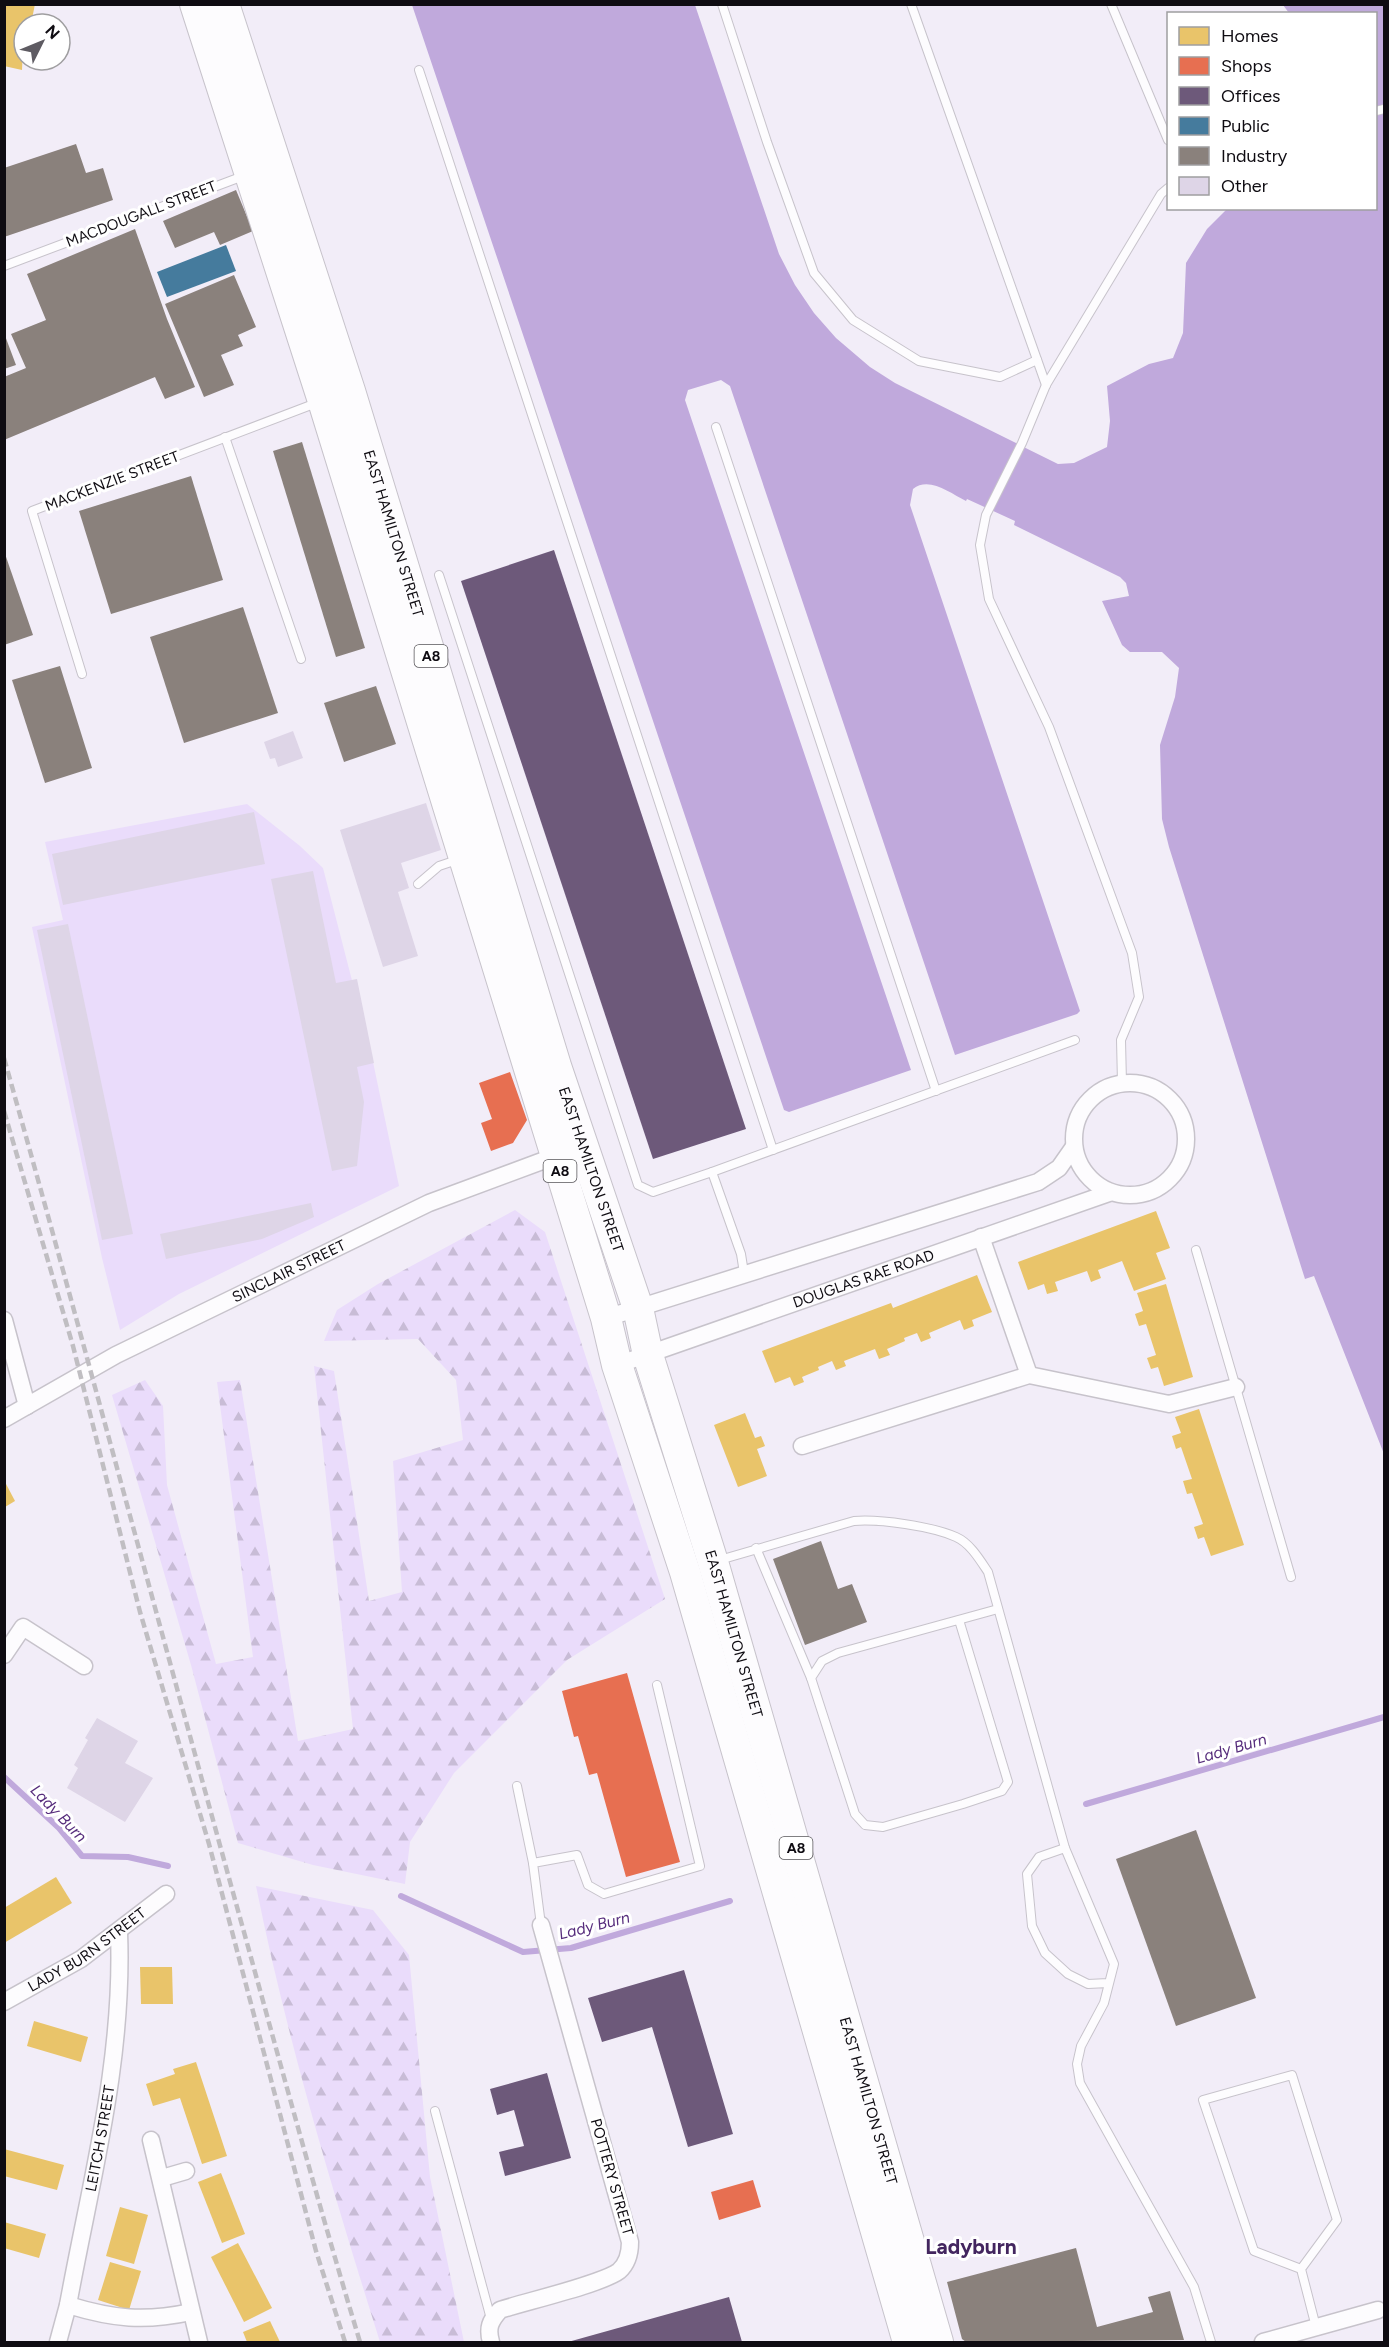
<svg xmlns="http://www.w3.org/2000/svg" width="1389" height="2347" font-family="Figtree,sans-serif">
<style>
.forest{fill:url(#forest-firs)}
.pitch{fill:#eadcfb}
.water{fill:#c0a9dc}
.homes{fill:#e9c46a}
.shops{fill:#e76f51}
.offices{fill:#6d597a}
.public{fill:#457b9d}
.industry{fill:#8a817c}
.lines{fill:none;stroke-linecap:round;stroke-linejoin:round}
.stream{stroke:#c0a9dc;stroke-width:6}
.building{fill:#ded5e7}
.lane-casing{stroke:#c7c3cb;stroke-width:10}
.street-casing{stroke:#c7c3cb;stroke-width:19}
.highway-casing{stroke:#c7c3cb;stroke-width:32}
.lane{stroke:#fdfcfe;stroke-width:8}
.street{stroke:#fdfcfe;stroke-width:16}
.highway{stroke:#fdfcfe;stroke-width:30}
.rail{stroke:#c0bec2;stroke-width:4.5;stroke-dasharray:9 4.5;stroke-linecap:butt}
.labels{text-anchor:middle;stroke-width:6;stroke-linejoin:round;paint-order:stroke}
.shield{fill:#fff;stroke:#575559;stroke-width:1.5}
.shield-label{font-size:14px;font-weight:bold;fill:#0f0c12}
.street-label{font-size:15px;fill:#0f0c12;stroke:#fff}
.water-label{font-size:16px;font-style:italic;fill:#562c7c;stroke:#fff}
.district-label{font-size:21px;font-weight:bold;fill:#43265f;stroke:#fff}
</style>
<defs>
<pattern id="forest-firs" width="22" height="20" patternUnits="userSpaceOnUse" patternTransform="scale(1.5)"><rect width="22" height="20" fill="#eadcfb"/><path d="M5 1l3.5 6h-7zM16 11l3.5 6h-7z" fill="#c8bcd6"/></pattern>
</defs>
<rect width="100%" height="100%" fill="#f2edf8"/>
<g class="forest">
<path d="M515,1210L545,1232L665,1599L567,1660L454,1773L410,1842L405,1884L313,1865L238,1843L191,1665L112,1395L145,1380L163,1406L167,1485L216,1664L253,1657L217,1382L240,1380L298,1741L353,1729L314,1366L334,1371L369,1601L402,1592L393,1461L463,1440L456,1380L418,1339L324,1341L337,1310L378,1284Z"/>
<path d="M256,1886L373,1910L409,1955L430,2177L464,2342H380C333,2192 287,2040 256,1886Z"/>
</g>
<path class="pitch" d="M247,804L300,846L323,868L373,1062L399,1186L179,1294L120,1330L102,1258L32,927L63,920L45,842Z"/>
<path class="water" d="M412,5H695L779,254L795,285L814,313L836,338L870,367L895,383L1058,464L1074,463L1107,447L1110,421L1107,386L1149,364L1173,358L1183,333L1186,263L1207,229L1228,208H1376V14L1289,13L1283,5H1384V1454L1314,1276L1305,1279L1169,847L1162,819L1160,745L1175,697L1179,668L1162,652H1130L1122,645L1102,601L1129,596L1126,583L1120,577L1014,525L1015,521L967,499L966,501C950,493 929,476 913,489L910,505L1080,1011L1077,1014L955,1055L730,386L721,380L688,390L685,400L911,1070L789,1112L784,1110Z"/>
<g class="homes">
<path d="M4,4H35L31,24H24L22,70L4,66Z"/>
<path d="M1156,1211L1170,1248L1156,1253L1166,1279L1134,1291L1122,1261L1098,1270L1101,1278L1091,1282L1087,1271L1055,1282L1058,1291L1047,1294L1044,1284L1028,1290L1018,1262Z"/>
<path d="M977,1275L992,1312L972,1320L974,1326L964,1330L960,1320L929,1333L931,1338L921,1342L917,1333L904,1338L905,1341L887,1349L890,1355L879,1359L875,1349L844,1361L846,1366L836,1370L832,1361L818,1367L819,1370L802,1377L804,1382L794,1386L790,1377L775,1383L762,1351L891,1303L893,1308Z"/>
<path d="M1166,1284L1193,1377L1164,1386L1158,1367L1151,1369L1147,1358L1156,1355L1146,1324L1139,1326L1135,1314L1143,1311L1137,1293Z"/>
<path d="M1199,1409L1244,1545L1211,1556L1204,1537L1198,1539L1194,1527L1203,1524L1192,1493L1187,1494L1183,1481L1192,1479L1181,1447L1176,1449L1172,1436L1181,1433L1175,1417Z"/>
<path d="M745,1413L755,1438L761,1436L765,1446L757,1449L767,1476L738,1487L714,1425Z"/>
<path d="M5,1482L15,1501L5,1507Z"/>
<path d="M56,1877L72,1903L4,1943V1908Z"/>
<path d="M140,1967H172L173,2004H141Z"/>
<path d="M34,2021L88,2037L81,2062L27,2046Z"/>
<path d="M196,2062L227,2156L202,2164L180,2098L153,2106L146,2084L175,2074L173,2069Z"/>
<path d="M4,2149L64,2165L57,2190L4,2176Z"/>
<path d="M221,2173L245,2234L222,2243L198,2182Z"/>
<path d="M120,2207L148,2215L134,2264L106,2256Z"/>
<path d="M4,2222L46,2234L39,2258L4,2248Z"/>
<path d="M238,2243L272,2308L244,2322L211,2257Z"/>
<path d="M110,2262L141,2271L129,2310L98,2300Z"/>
<path d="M270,2321L280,2342H247L243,2332Z"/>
</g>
<g class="shops">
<path d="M510,1072L527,1120L513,1143L491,1151L481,1123L492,1119L479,1083Z"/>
<path d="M627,1673L680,1862L626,1877L597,1773L589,1775L578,1736L574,1737L562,1691Z"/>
<path d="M753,2180L761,2207L719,2220L711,2192Z"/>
</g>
<g class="offices">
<path d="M554,550L746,1129L653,1159L461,581Z"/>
<path d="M684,1970L733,2134L688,2147L652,2027L602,2042L588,1998Z"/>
<path d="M547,2073L571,2158L505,2176L499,2152L524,2146L514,2110L497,2115L490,2089Z"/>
<path d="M729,2297L742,2342H568Z"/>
</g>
<path class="public" d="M226,245L236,271L167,297L157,272Z"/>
<g class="industry">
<path d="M76,144L86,173L103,168L113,200L4,237V168Z"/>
<path d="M236,190L253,231L220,245L214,232L175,248L163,221Z"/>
<path d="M135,229L167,319L195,387L165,399L155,377L4,440V377L26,368L11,334L46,320L27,274Z"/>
<path d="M234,275L256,327L238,335L243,346L221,355L234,385L204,397L165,304Z"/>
<path d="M4,333L16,365L4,369Z"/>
<path d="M302,442L365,648L336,657L273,451Z"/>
<path d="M191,476L223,580L111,614L79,511Z"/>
<path d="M4,551L33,635L4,645Z"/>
<path d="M243,607L278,713L184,743L150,637Z"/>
<path d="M60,666L92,768L45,783L12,680Z"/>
<path d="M376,686L396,744L344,762L324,703Z"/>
<path d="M821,1541L838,1589L852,1584L867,1622L805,1645L773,1559Z"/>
<path d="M1196,1830L1256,1998L1176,2026L1116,1859Z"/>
<path d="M1076,2248L1097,2327L1153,2312L1148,2297L1170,2291L1184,2340L966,2342L962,2339L947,2282Z"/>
</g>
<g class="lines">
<g class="stream">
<path d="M4,1777L59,1828L82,1856L128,1857L168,1866"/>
<path d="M1086,1804L1384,1717"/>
<path d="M401,1896L523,1952L571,1948L730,1901"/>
</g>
</g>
<g class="building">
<path d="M293,731L303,758L278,767L275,758L270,759L264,742Z"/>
<path d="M426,803L441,850L401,863L409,888L398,892L418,956L383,967L340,830Z"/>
<path d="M254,812L265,864L63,905L52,854Z"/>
<path d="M313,871L336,983L357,979L374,1063L357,1067L364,1102L357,1166L332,1171L271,879Z"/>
<path d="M68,924L133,1234L102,1240L37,930Z"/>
<path d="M311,1203L314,1217L262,1239L166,1259L160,1234Z"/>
<path d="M97,1718L138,1741L125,1763L153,1778L125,1822L67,1788L78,1768L74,1765L88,1740L85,1738Z"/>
</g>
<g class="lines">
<g class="lane-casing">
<g id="lane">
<path d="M722,4L767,142L814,273L853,320L919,361L1000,377L1037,360"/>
<path d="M911,4L1046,385"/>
<path d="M1111,4L1168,140"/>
<path d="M419,70L773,1150"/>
<path d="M1376,111L1384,109"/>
<path d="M4,266L246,175"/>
<path d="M716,427L936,1091"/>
<path d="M225,437L301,659"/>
<path d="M439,575L638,1185L653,1192L712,1172"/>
<path d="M82,674L32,511L319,402"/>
<path d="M418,884L439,866L460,859"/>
<path d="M1122,1083L1121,1040L1139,997L1132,953L1049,727L989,599L980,545L986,515L1022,443L1046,385L1161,194L1168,188"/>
<path d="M1196,1250L1291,1577"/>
<path d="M744,1273L741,1254L712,1172L1075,1040"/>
<path d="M756,1548L811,1678"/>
<path d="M716,1561L854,1521C880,1519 931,1526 956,1537C970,1543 980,1560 988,1572L1065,1848"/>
<path d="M959,1620L1008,1782L1002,1791L963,1804L883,1827L865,1825L855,1814L811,1678L822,1661L838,1653L998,1609"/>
<path d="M517,1786L533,1863"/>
<path d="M541,1925L533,1863L577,1855L588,1885L604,1894L700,1866L657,1685"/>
<path d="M1108,1983L1088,1984L1068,1974L1045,1953L1032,1926L1027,1874L1039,1857L1065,1848L1114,1964L1104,2003L1081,2046L1077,2064L1080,2083L1194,2287L1211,2342"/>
<path d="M435,2111L491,2319"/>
<path d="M1301,2269L1254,2251L1203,2100L1292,2075L1337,2220L1301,2269L1316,2327"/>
</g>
</g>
<g class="street-casing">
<g id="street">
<circle cx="1130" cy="1139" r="56"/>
<path d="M981,1237L1029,1375"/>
<path d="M606,1318L1038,1182L1059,1168L1073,1148"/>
<path d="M4,1320L27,1406"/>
<path id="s1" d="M617,1365L1109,1193"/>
<path id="s2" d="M4,1419L116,1355L429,1203L561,1154"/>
<path d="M802,1446L1029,1375L1169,1404L1236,1387"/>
<path d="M4,1655L23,1627L84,1666"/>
<path id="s3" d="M4,2002L81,1959L166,1894"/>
<path d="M151,2140L199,2342"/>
<path d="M162,2178L186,2171"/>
<path d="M68,2305C114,2319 144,2322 191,2312"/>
<path id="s4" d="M58,2342L68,2305C91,2179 124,2061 119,1932"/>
<path d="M491,2342C487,2328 490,2321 500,2310C524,2302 602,2284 619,2271C628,2263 630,2253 630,2242L541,1925"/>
<path d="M1263,2342L1378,2310"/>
</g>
</g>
<g class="highway-casing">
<g id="highway">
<path d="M195,4L323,401L606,1318L617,1365L685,1572L908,2342"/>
<path id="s5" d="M224,4L350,391L556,1066L638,1308L648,1355L713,1562L938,2342"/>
</g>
</g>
<use href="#lane" class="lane"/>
<use href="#street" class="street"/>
<use href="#highway" class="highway"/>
<g class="rail">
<path d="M4,1058C87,1353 165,1648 247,1943C284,2077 320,2210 360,2342"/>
<path d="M4,1111L73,1346L140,1612L209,1844L316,2251L345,2342"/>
</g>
</g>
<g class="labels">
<g class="shield">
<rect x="414.5" y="645" width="33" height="22" rx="4.5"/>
<rect x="543.5" y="1160" width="33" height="22" rx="4.5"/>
<rect x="779.5" y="1837" width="33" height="22" rx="4.5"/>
</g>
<g class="shield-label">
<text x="431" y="661">A8</text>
<text x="560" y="1176">A8</text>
<text x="796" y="1853">A8</text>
</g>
<g class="street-label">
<text transform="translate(141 214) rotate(-21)" y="5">MACDOUGALL STREET</text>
<text transform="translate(112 481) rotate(-21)" y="5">MACKENZIE STREET</text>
<text dy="5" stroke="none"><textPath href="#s5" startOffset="556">EAST HAMILTON STREET</textPath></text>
<text dy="5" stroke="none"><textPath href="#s5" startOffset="1222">EAST HAMILTON STREET</textPath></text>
<text dy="5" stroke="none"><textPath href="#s2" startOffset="321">SINCLAIR STREET</textPath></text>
<text dy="5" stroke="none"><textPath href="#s1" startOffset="261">DOUGLAS RAE ROAD</textPath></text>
<text dy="5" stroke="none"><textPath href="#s5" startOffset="1708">EAST HAMILTON STREET</textPath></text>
<text dy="5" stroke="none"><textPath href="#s3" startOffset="98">LADY BURN STREET</textPath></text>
<text dy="5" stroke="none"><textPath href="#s5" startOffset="2194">EAST HAMILTON STREET</textPath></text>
<text dy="5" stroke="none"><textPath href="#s4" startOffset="208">LEITCH STREET</textPath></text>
<text transform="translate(612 2177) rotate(74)" y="5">POTTERY STREET</text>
</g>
<g class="water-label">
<text transform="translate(1231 1748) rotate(-16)" y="6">Lady Burn</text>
<text transform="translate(59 1813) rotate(46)" y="6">Lady Burn</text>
<text transform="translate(594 1925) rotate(-14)" y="6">Lady Burn</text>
</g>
<g class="district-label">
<text x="971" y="2254">Ladyburn</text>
</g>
</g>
<rect width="1389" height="2347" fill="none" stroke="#0f0c12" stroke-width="12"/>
<rect x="1167" y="12" width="210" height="198" fill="#ffffff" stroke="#9f9ea0" stroke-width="1.5"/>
<rect x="1179" y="27" width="30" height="18" fill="#e9c46a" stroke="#9f9ea0" stroke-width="1.5"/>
<text x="1221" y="42" font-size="18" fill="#0f0c12">Homes</text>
<rect x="1179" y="57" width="30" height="18" fill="#e76f51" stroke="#9f9ea0" stroke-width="1.5"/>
<text x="1221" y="72" font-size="18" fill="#0f0c12">Shops</text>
<rect x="1179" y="87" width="30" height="18" fill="#6d597a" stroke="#9f9ea0" stroke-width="1.5"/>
<text x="1221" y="102" font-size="18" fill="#0f0c12">Offices</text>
<rect x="1179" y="117" width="30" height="18" fill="#457b9d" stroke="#9f9ea0" stroke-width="1.5"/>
<text x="1221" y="132" font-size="18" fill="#0f0c12">Public</text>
<rect x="1179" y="147" width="30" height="18" fill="#8a817c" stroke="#9f9ea0" stroke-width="1.5"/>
<text x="1221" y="162" font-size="18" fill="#0f0c12">Industry</text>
<rect x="1179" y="177" width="30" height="18" fill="#ded5e7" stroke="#9f9ea0" stroke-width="1.5"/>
<text x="1221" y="192" font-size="18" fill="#0f0c12">Other</text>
<g transform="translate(42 42) rotate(47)"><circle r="28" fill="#ffffff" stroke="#9f9ea0" stroke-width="1.5"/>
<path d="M0-4.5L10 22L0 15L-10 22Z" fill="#5e5b62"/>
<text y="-9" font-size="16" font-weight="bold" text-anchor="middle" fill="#0f0c12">N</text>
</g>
</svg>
